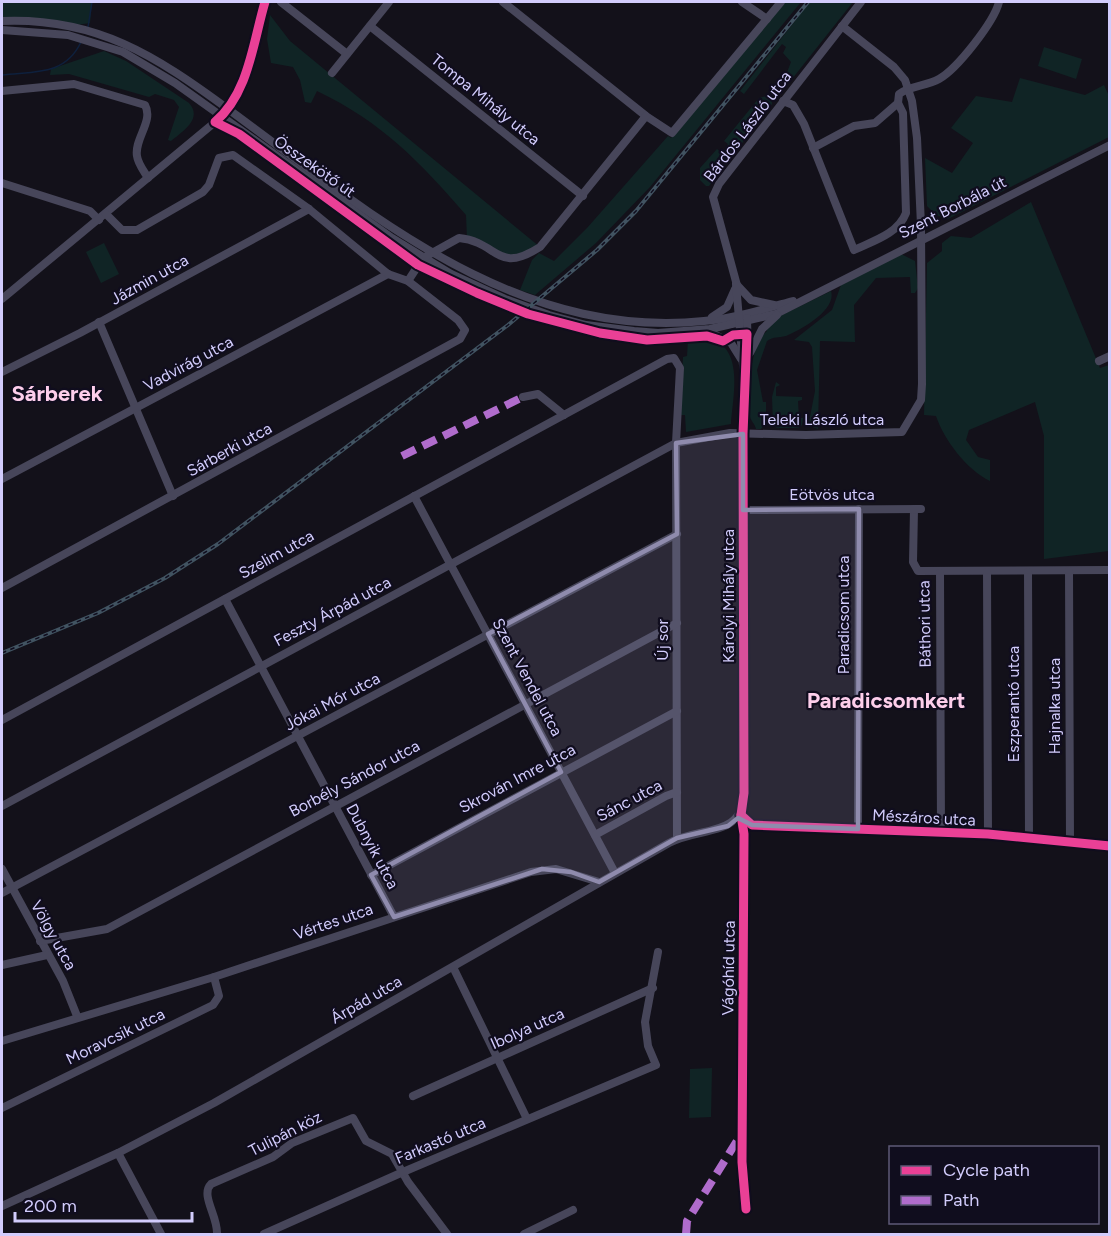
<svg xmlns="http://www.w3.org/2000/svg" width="1111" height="1236" font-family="Figtree,sans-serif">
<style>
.green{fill:#102425}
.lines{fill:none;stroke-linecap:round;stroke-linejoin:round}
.stream{stroke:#0e203d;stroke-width:1.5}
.minor{stroke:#47465a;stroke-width:8}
.rail-casing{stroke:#415361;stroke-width:4}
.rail{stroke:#100d1e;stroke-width:1.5;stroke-dasharray:4.5;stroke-linecap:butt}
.quiet{stroke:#b06ccc;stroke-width:8;stroke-dasharray:15 8;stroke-linecap:butt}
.cycleway-casing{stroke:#100d1e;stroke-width:13}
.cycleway{stroke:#ea4096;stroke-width:9}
.marked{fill:#8f8bad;fill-opacity:0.2;stroke:#8f8bad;stroke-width:4.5;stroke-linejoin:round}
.labels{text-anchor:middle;stroke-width:4.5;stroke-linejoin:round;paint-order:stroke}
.street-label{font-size:16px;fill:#d2ccfc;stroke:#100d1e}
.district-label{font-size:22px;font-weight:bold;fill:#fdceeb;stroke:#100d1e}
</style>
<rect width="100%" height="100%" fill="#13111a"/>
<g class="green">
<path d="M2,2H92L90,23L70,26L2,21Z"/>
<path d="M784,2H801L650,187L596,243L535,295L520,290L532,260L539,253L554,261L587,228L668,136L671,138Z"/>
<path d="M810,2H853L792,79L786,75L791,62L783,53L786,47L782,44L744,94L740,91Z"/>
<path d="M270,15L290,41L540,247L519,259L467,239L466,215C420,162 382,122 317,91L311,103L305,102L300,80L293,67L271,63L267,39Z"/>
<path d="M1044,47L1082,59L1076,79L1038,66Z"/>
<path d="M104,51L126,61L189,103C203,119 183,131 171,141L168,140L179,107L174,100L155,94L149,97L69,74L50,75L51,69Z"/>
<path d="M1020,78L1085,95L1104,85L1109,96V137L948,219L936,215L927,206L925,158L952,173L973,143L951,128L976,96L1012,102Z"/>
<path d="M766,96L771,97L772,104L709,186H706L700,180V168L717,149L722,153L728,144L724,141L759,98Z"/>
<path d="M1031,202L1100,368L1109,365V551L1044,559V436L1035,402L969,430L966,440L978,457L990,460V481C967,470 944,440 936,416L924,415L927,263L942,251V243L951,236L971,238Z"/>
<path d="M104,243L119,274L101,283L86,252Z"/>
<path d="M901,254L915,261L918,288L915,293H911L910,277L876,278L854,305L855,342L820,341L818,429L810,426L809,422L815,391L812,347L809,342L794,340L832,310L841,285Z"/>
<path d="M831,291C837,310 801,330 786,336C778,338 774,336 767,341L757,370L763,402H766V422L761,429H756C755,424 751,421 750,417C746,395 750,345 767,331L766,327L782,315Z"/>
<path d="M708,338C745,347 733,396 731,424L686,432L685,415H680L683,357L687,356L688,340Z"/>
<path d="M776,382L780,385L776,387V396L802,397V400L798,401L799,418H803L802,425L798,428H777L773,425L772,397Z"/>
<path d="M712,1068L711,1117L689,1118L690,1069Z"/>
</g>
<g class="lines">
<g class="stream">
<path d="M88,27L92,2"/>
<path d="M2,75C34,71 65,76 81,42"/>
</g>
<g class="minor">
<path d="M281,2L347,54"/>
<path d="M503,2L646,116L672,133L781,2"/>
<path d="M742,2L767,19"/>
<path d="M2,21C96,17 156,56 228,109C371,214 515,340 704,321C735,318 764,309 793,301"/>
<path d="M370,26L583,196"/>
<path d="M2,30L68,35L123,52L175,83L392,238L451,274L505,299L549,315L586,325L634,331L658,333L710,329L776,314L1110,145"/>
<path d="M332,73L389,2"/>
<path d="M2,91L74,84L145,105C154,121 134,139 137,156C138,164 144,171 148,178"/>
<path d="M783,101L793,105L804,124L854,250C873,241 898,234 906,213L903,113L898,103L899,94C909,86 927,86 939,79C957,69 994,22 999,2"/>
<path d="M813,148L854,126L875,123L898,103"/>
<path d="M2,183L90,211L99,220"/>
<path d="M408,281L423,258L459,238C499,242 496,275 540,247L646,116"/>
<path d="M737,285L751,300L774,305"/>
<path d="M738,289L713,197L719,184L861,2"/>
<path d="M2,299L220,118C248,85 253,41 265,2"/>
<path d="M712,317L727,307L735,289"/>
<path d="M99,322L173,496"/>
<path d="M706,330L731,343L741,359"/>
<path d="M750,353L762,329L777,315"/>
<path d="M1099,361L1110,356"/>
<path d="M746,371L748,359L747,318"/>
<path d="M2,372L80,333L309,209"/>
<path d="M523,397L538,394L564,415"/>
<path d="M2,479L388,274"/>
<path d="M414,496L615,873"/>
<path d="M914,509L913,562L918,571L1110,570"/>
<path d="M743,510L921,509"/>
<path d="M1069,571L1070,841"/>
<path d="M987,572L988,834"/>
<path d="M1028,572L1029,837"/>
<path d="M940,573L941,832"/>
<path d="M2,588L460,339L465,330L458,320L408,281L388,274L309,209L233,155L219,158L209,185L203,192L137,230H122L106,214"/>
<path d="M225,599L394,917"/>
<path d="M2,720L667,359L674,358L680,368L676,443L677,838"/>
<path d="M2,806L676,443L730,433L806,435L902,432L921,400L922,384L921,225L917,138L912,101L905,80L894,67L842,26"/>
<path d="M741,815L744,834L742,1162L746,1209"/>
<path d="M741,815L752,825L988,834L1110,846"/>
<path d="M858,829L859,509"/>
<path d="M595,835L666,796L677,792"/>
<path d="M2,869L63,981L77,1016"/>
<path d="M371,875L677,711"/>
<path d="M2,893L677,534"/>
<path d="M40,941L107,929L677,623"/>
<path d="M2,965L47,955"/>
<path d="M453,967L527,1119"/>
<path d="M2,1041L214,977L531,872L556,869L599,882"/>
<path d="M413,1096L653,988"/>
<path d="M2,1108L213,1005L219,996L214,977"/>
<path d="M118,1153L161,1234"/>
<path d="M2,1206L118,1153L214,1103L669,843C701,826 743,838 744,793V377L736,284"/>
<path d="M217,1234C218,1216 200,1195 211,1184L273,1157L292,1143L353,1118L366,1141L392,1154L408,1182L447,1234"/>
<path d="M264,1234L403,1172L656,1065L648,1046L645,1022L658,952"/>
<path d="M524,1234L573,1210"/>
</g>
<g class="rail-casing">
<path id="rail" d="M2,653L98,613L165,578L218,544L508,325L597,250L636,211L808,2"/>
</g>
<use href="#rail" class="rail"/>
<g class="quiet">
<path d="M402,456L523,397"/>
<path d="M686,1234L687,1221L740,1136"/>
</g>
<g class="cycleway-casing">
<g id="cycleway">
<path d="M265,2C253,42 249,93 215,122L239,134L418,265L477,293L528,314L600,333L647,340L707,336L723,341L733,335L747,334L743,434L744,793L741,815L744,834L742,1162L746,1209"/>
<path d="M741,815L752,825L988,834L1110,846"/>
</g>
</g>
<use href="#cycleway" class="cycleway"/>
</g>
<path class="marked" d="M743,434V510L859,509L858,829L752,825L738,818L728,826L677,838L599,882L571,872L542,869L394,917L371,875L561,772L488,634L677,534L676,443Z"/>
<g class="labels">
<g class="street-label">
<text transform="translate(486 99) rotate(39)" y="6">Tompa Mihály utca</text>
<text transform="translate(747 126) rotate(-53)" y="6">Bárdos László utca</text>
<text transform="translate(315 166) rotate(35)" y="6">Összekötő út</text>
<text transform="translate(952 207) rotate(-27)" y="6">Szent Borbála út</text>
<text transform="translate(149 279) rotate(-29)" y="6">Jázmin utca</text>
<text transform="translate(188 363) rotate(-28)" y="6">Vadvirág utca</text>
<text x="822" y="425">Teleki László utca</text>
<text transform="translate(229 449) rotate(-29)" y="6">Sárberki utca</text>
<text x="832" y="500">Eötvös utca</text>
<text transform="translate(276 554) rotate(-29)" y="6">Szelim utca</text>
<text transform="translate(728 596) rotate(-90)" y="6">Károlyi Mihály utca</text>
<text transform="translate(332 611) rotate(-28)" y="6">Feszty Árpád utca</text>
<text transform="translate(843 615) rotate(-90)" y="6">Paradicsom utca</text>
<text transform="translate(924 624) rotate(-91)" y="6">Báthori utca</text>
<text transform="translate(662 640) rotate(-90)" y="6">Új sor</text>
<text transform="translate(528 677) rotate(62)" y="6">Szent Vendel utca</text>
<text transform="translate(332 701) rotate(-28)" y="6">Jókai Mór utca</text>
<text transform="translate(1013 704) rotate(-90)" y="6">Eszperantó utca</text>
<text transform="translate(1054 706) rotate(-90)" y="6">Hajnalka utca</text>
<text transform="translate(354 778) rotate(-28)" y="6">Borbély Sándor utca</text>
<text transform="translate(517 778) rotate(-28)" y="6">Skrován Imre utca</text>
<text transform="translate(629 800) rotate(-28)" y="6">Sánc utca</text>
<text transform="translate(924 817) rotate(3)" y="6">Mészáros utca</text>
<text transform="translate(373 846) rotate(62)" y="6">Dubnyik utca</text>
<text transform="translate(333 921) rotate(-19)" y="6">Vértes utca</text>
<text transform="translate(54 935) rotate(61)" y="6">Völgy utca</text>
<text transform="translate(728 968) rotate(-89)" y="6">Vágóhíd utca</text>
<text transform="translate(366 999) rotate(-30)" y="6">Árpád utca</text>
<text transform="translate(527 1028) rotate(-24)" y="6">Ibolya utca</text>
<text transform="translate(115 1036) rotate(-26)" y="6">Moravcsik utca</text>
<text transform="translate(285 1133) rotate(-27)" y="6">Tulipán köz</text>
<text transform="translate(440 1140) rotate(-23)" y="6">Farkastó utca</text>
</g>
<g class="district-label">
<text x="57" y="401">Sárberek</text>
<text x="886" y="708">Paradicsomkert</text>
</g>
</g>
<rect width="1111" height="1236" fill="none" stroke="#d2ccfc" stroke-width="6"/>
<rect x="889" y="1146" width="210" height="78" fill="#100d1e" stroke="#5e5977" stroke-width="1.5"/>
<rect x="901" y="1166" width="30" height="9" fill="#ea4096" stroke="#5e5977" stroke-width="1.5"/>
<text x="943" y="1176" font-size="18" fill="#d2ccfc">Cycle path</text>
<rect x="901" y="1196" width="30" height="9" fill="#b06ccc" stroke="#5e5977" stroke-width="1.5"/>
<text x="943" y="1206" font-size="18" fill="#d2ccfc">Path</text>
<path d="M15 1212v9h177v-9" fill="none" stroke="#d2ccfc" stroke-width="3"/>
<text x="24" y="1212" font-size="18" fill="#d2ccfc" stroke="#100d1e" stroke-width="4.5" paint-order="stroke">200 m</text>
</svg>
